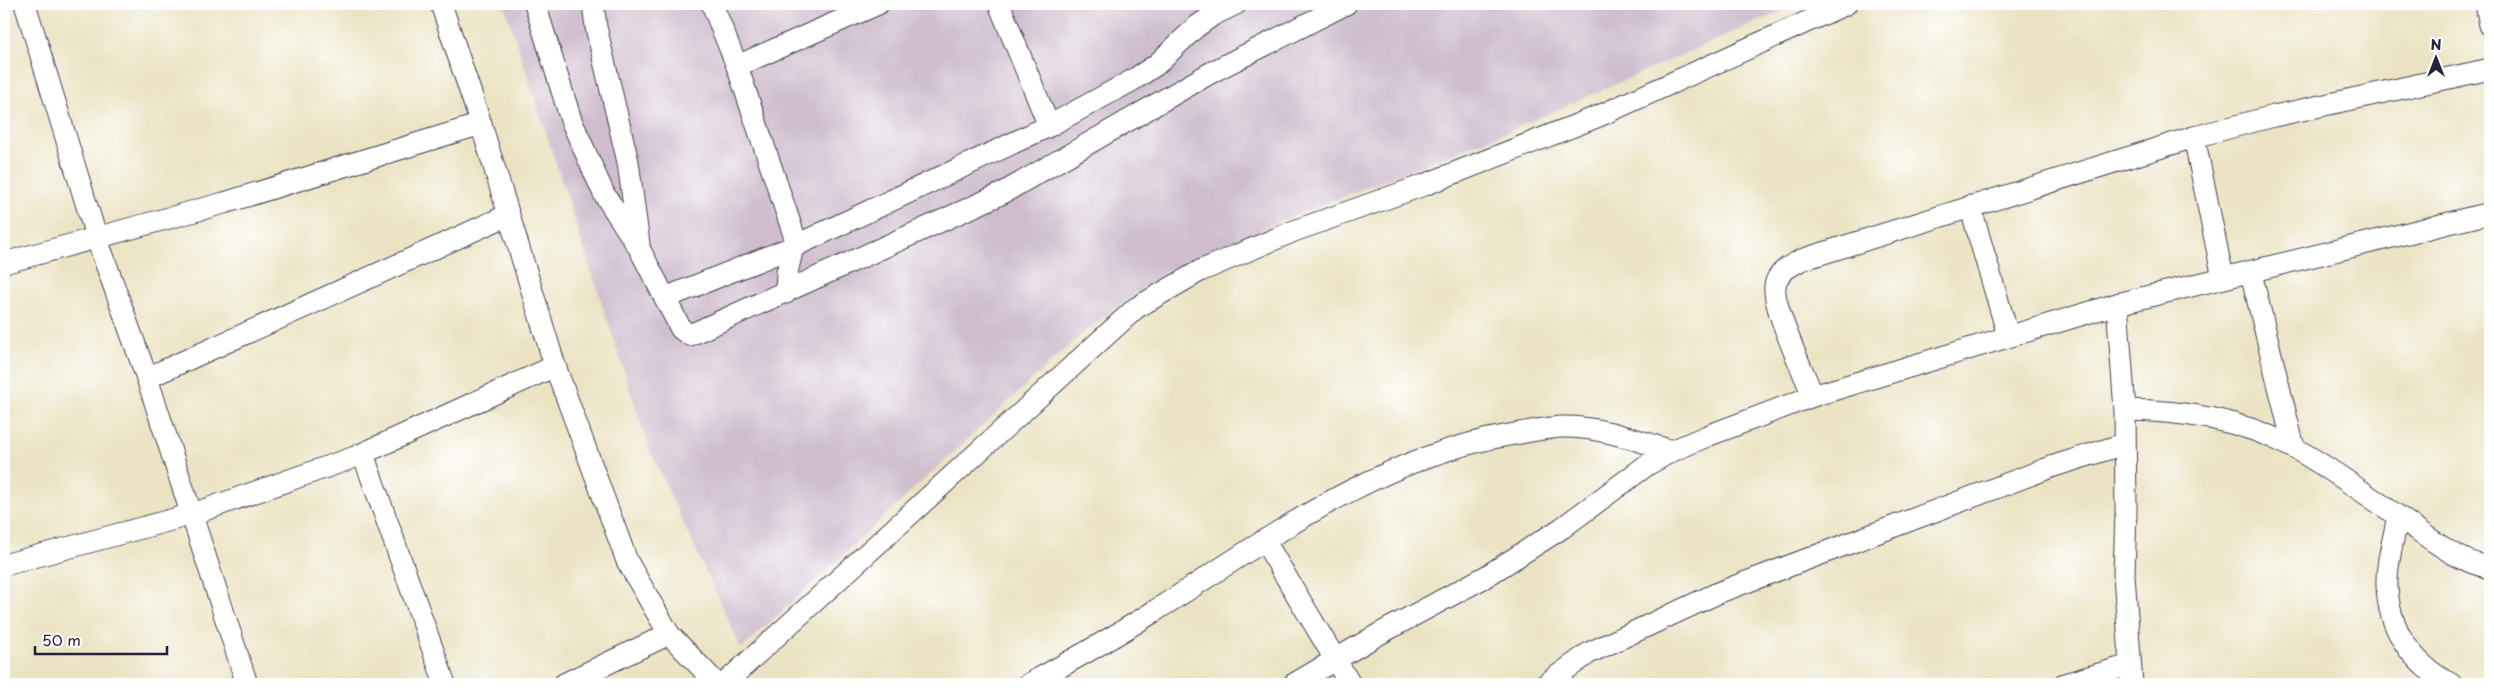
<svg xmlns="http://www.w3.org/2000/svg" width="2494" height="688" font-family="'Playpen Sans',sans-serif">
<style>
.industrial{fill:#cfbdce}
.lines{fill:none;stroke-linecap:round;stroke-linejoin:round}
.minor-casing{stroke:#403f4f;stroke-width:23}
.minor{stroke:#fff;stroke-width:21}
</style>
<rect width="100%" height="100%" fill="#fff"/>
<filter id="ink" filterUnits="userSpaceOnUse"><feTurbulence type="fractalNoise" baseFrequency=".02" numOctaves="2"/><feDisplacementMap in="SourceGraphic" scale="10" xChannelSelector="R" yChannelSelector="G"/><feConvolveMatrix kernelMatrix="1 2 1 2 8 2 1 2 1" color-interpolation-filters="sRGB"/></filter>
<filter id="wash" filterUnits="userSpaceOnUse"><feTurbulence type="fractalNoise" baseFrequency=".0096" numOctaves="4" result="noise"/><feDisplacementMap in="SourceGraphic" scale="20" xChannelSelector="R" yChannelSelector="G"/><feGaussianBlur stdDeviation="1.12" result="paint"/><feColorMatrix in="noise" values="0 0 0 0 0 0 0 0 0 0 0 0 0 0 0 0 0 1.4 0 .05"/><feComposite in="paint" operator="in"/></filter>
<g filter="url(#wash)">
<rect width="100%" height="100%" fill="#ebe3c3"/>
<path class="industrial" d="M504,4H1798L1509,131L1279,222L1168,270L1076,339L741,649L649,448Z"/>
</g>
<g filter="url(#ink)">
<g class="lines">
<g class="minor-casing">
<g id="minor">
<path d="M25,4L97,239L147,378L247,684"/>
<path d="M441,4L481,124L555,366L627,561L669,634L717,684"/>
<path d="M535,4L571,120L604,194L639,248L681,329L690,335L1003,193L1212,72L1346,4"/>
<path d="M593,4L596,27L628,162L639,244"/>
<path d="M712,4L737,66L795,238L787,273L786,293"/>
<path d="M999,4L1049,126"/>
<path d="M2486,4L2490,25"/>
<path d="M737,66L878,4"/>
<path d="M2194,137L2223,278"/>
<path d="M1970,206L2008,335"/>
<path d="M4,263L224,203L481,124"/>
<path d="M2251,273L2294,448"/>
<path d="M665,298L795,246L1049,126L1133,80L1156,65L1196,27L1213,15L1236,4"/>
<path d="M2117,304L2125,410L2126,512L2124,575L2132,684"/>
<path d="M147,378L508,215"/>
<path d="M1813,396C1804,373 1772,307 1775,286C1777,272 1790,266 1801,260L2194,137L2274,116L2490,69"/>
<path d="M2125,410C2183,411 2242,419 2294,448C2329,467 2362,492 2395,514C2426,535 2453,560 2490,568"/>
<path d="M363,454L445,684"/>
<path d="M2398,516C2394,538 2386,563 2387,585C2388,629 2413,665 2451,684"/>
<path d="M1264,540L1350,684"/>
<path d="M4,565L193,514L355,457L555,366"/>
<path d="M564,684L669,634"/>
<path d="M724,684L1136,308L1200,271L1294,231L1424,185L1599,116L1846,4"/>
<path d="M1029,684C1071,661 1113,638 1153,612C1266,541 1375,458 1509,435C1526,432 1544,428 1561,427C1599,426 1636,440 1672,451"/>
<path d="M1294,684L1379,634L1485,577L1562,528L1647,465L1672,451L1707,436L1813,396L2117,304L2490,213"/>
<path d="M1546,684L1589,653L1720,592L2054,466L2124,444"/>
<path d="M2064,684L2130,665"/>
</g>
</g>
<use href="#minor" class="minor"/>
</g>
</g>
<rect width="2494" height="688" fill="none" stroke="#fff" stroke-width="20"/>
<g transform="translate(2436 58)" stroke="#ffffff" stroke-width="4" paint-order="stroke">
<path d="M0-4L9 19L0 12L-9 19Z" fill="#22223b"/>
<text y="-8" font-size="14" font-weight="bold" text-anchor="middle" fill="#22223b">N</text>
</g>
<path d="M35 646v8h132v-8" fill="none" stroke="#22223b" stroke-width="2.5"/>
<text x="42" y="646" font-size="15" fill="#22223b" stroke="#ffffff" stroke-width="4" paint-order="stroke">50 m</text>
</svg>
